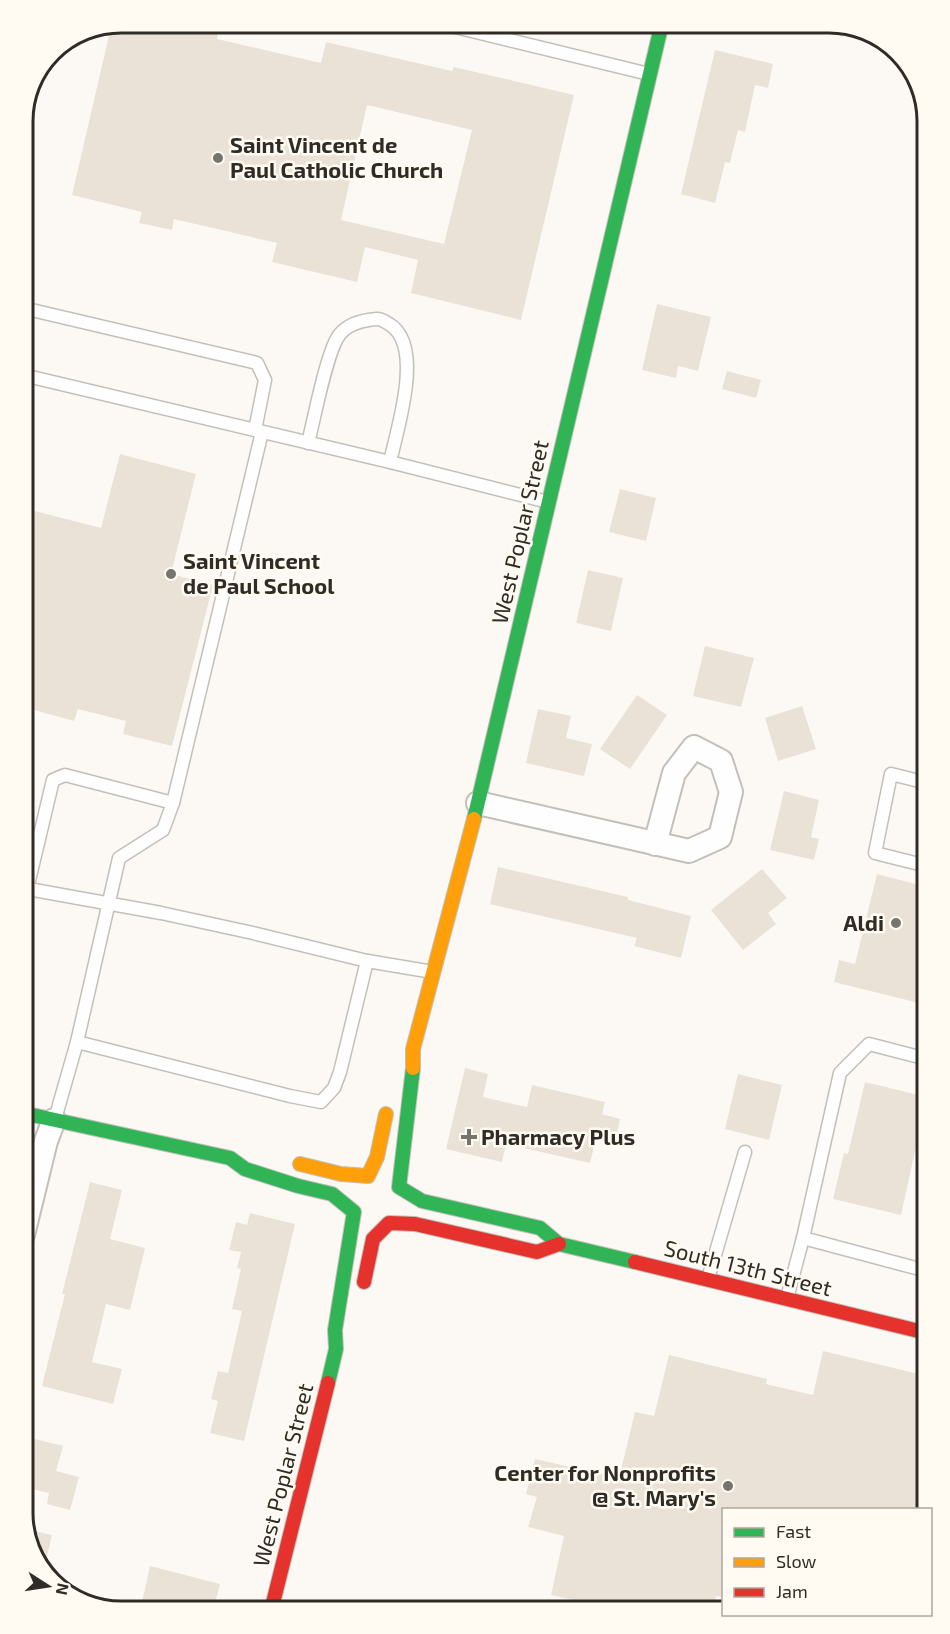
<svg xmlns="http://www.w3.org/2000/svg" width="950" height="1634" font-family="'Exo 2',sans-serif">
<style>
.building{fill:#eae2d7;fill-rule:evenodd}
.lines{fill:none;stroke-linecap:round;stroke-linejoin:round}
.lane-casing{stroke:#c3c0ba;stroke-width:15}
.street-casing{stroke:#c3c0ba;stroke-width:26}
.fast-casing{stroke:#c3c0ba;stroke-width:16}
.slow-casing{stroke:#c3c0ba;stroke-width:16}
.jam-casing{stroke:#c3c0ba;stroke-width:16}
.lane{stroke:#fffefe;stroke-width:12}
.street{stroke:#fffefe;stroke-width:22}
.fast{stroke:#30b455;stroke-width:14}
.slow{stroke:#ff9f0a;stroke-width:14}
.jam{stroke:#e5322d;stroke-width:14}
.poi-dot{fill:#77746e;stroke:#fffaf2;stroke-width:2}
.labels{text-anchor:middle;stroke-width:5;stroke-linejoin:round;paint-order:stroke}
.poi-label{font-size:22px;font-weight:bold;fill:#302c25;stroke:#fffaf2;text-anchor:start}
.street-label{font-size:22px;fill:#302c25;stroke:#fffaf2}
.rim{fill:none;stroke:#302c25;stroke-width:3}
</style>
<rect width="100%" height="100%" fill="#fcf9f5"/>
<g class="building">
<path d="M121,22L148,23L185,31L187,23H207L220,26L217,39L321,63L326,42L452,71L454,67L574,95L521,320L411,293L418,260L365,247L357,282L272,262L277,243L174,219L172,230L139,223L142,212L72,195L111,27ZM367,105L472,130L444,244L341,220Z"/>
<path d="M715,50L773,64L768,88L755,85L745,132L738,130L730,163L725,162L715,203L681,194Z"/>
<path d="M657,304L711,317L698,371L678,366L676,378L642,370Z"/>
<path d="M727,371L761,380L756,398L722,389Z"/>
<path d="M120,454L196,474L171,574L213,585L172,746L123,734L126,721L78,709L74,721L23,707V508L101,528Z"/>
<path d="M620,489L656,498L646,541L609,532Z"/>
<path d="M588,570L623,578L611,631L576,623Z"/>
<path d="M705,646L754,658L741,707L693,696Z"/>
<path d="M637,695L667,715L630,769L600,749Z"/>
<path d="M802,706L816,749L778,761L765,718Z"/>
<path d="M538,709L571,716L566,738L592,744L584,776L526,763Z"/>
<path d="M784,791L819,800L811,837L819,839L814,860L770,850Z"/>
<path d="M498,867L628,897V900L691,916L681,958L634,946L637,938L490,904Z"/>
<path d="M762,869L787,898L768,913L776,924L743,950L711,910Z"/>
<path d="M877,874L927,887V1005L834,982L839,960L855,964Z"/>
<path d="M465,1068L488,1074L483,1097L527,1107L532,1085L605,1102L602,1114L620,1119L615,1142L596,1138L590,1163L506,1144L502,1162L446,1149Z"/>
<path d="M738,1074L782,1085L769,1140L725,1129Z"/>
<path d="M865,1082L927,1097L901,1215L833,1199L844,1153L848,1154Z"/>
<path d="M90,1182L122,1190L110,1239L145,1248L130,1310L106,1304L92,1362L122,1369L113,1404L42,1386L65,1294H62Z"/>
<path d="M250,1213L295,1224L244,1441L210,1433L218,1401L211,1399L218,1371L228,1373L242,1311L232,1309L241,1269L237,1268L241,1252L229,1250L236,1222L247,1225Z"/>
<path d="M823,1351L927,1376V1509H723V1597L716,1596L713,1611H580L582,1602L551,1595L564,1536L528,1527L537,1497L526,1494L535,1459L619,1478L635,1412L654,1416L669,1355L767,1379L766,1384L813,1395Z"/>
<path d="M35,1439L63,1446L56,1471L79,1477L70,1510L47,1504L49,1493L23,1487Z"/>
<path d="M26,1529L52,1535L44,1569L33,1556Z"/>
<path d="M150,1566L220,1584L213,1611H140Z"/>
</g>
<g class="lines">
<g class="lane-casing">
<g id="lane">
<path d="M439,23L649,74"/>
<path d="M23,308L257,363L265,380L255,430"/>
<path d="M23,375L390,462L548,502"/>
<path d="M308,443C314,420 327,349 340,334C349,323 363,320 377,319C382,319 385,322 389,324C425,345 397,429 390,462"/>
<path d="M927,866L875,853L891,774L927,783"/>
<path d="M23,888L161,913L253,933L367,961L433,972"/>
<path d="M27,889L53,780L65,775L173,803"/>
<path d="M77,1042L290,1096L321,1102L334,1088L340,1072L367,961"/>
<path d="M55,1119L77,1042L119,858L163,830L173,803L262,432"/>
<path d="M927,1271L803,1238L840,1073L869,1044L927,1059"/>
<path d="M708,1279L745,1152"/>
<path d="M787,1298L803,1238"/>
</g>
</g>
<g class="street-casing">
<g id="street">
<path d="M478,803L689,851L720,837L731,792L721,761L694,747L674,773L655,844"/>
<path d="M23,1235L46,1141L54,1120"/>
</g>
</g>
<g class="fast-casing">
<g id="fast">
<path d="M474,819L662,23"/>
<path d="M413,1068L399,1187L422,1201L540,1228L559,1244L635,1262"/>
<path d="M23,1113L230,1158L245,1169L298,1186L332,1194L354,1212L335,1330L336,1349L328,1383"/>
</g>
</g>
<g class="slow-casing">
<g id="slow">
<path d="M413,1068V1049L474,819"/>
<path d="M300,1164L341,1174L368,1176L377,1157L386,1114"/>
</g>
</g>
<g class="jam-casing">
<g id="jam">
<path d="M635,1262L927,1333"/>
<path d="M364,1282L373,1239L389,1223L415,1224L537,1252L559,1244"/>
<path d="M271,1611L328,1383"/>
</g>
</g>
<use href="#lane" class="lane"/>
<use href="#street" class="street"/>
<use href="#fast" class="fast"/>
<use href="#slow" class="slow"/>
<use href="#jam" class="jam"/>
</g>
<g class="poi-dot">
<circle cx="218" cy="158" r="6"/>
<circle cx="171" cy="574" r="6"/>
<circle cx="896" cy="923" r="6"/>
<path d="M466 1128h6v6h6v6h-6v6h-6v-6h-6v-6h6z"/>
<circle cx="728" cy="1486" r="6"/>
</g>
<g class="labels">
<g class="poi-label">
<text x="230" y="153">Saint Vincent de<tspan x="230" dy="25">Paul Catholic Church</tspan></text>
<text x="183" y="569">Saint Vincent<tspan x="183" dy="25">de Paul School</tspan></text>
<text x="884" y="931" text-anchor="end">Aldi</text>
<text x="481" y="1145">Pharmacy Plus</text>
<text x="716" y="1481" text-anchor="end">Center for Nonprofits<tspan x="716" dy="25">@ St. Mary's</tspan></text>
</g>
<g class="street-label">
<text transform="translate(520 532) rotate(-77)" y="8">West Poplar Street</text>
<text transform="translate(748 1268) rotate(14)" y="8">South 13th Street</text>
<text transform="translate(283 1475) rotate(-76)" y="8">West Poplar Street</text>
</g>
</g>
<path d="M0 0H950V1634H0ZM121 33H829A88 88 0 0 1 917 121V1513A88 88 0 0 1 829 1601H121A88 88 0 0 1 33 1513V121A88 88 0 0 1 121 33Z" fill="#fffaf2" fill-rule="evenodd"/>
<path class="rim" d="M121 33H829A88 88 0 0 1 917 121V1513A88 88 0 0 1 829 1601H121A88 88 0 0 1 33 1513V121A88 88 0 0 1 121 33Z"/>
<rect x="722" y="1508" width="210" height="108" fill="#fffaf2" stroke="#aca8a0" stroke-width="1.5"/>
<rect x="734" y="1528" width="30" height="9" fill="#30b455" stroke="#aca8a0" stroke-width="1.5"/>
<text x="776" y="1538" font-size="18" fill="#302c25">Fast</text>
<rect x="734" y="1558" width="30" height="9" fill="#ff9f0a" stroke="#aca8a0" stroke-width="1.5"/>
<text x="776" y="1568" font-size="18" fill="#302c25">Slow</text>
<rect x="734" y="1588" width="30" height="9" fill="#e5322d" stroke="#aca8a0" stroke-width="1.5"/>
<text x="776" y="1598" font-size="18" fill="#302c25">Jam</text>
<g transform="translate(48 1586) rotate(102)" stroke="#fffaf2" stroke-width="4.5" paint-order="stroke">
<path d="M0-4.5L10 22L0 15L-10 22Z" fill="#302c25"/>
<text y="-9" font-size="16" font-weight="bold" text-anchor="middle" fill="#302c25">N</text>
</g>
</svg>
